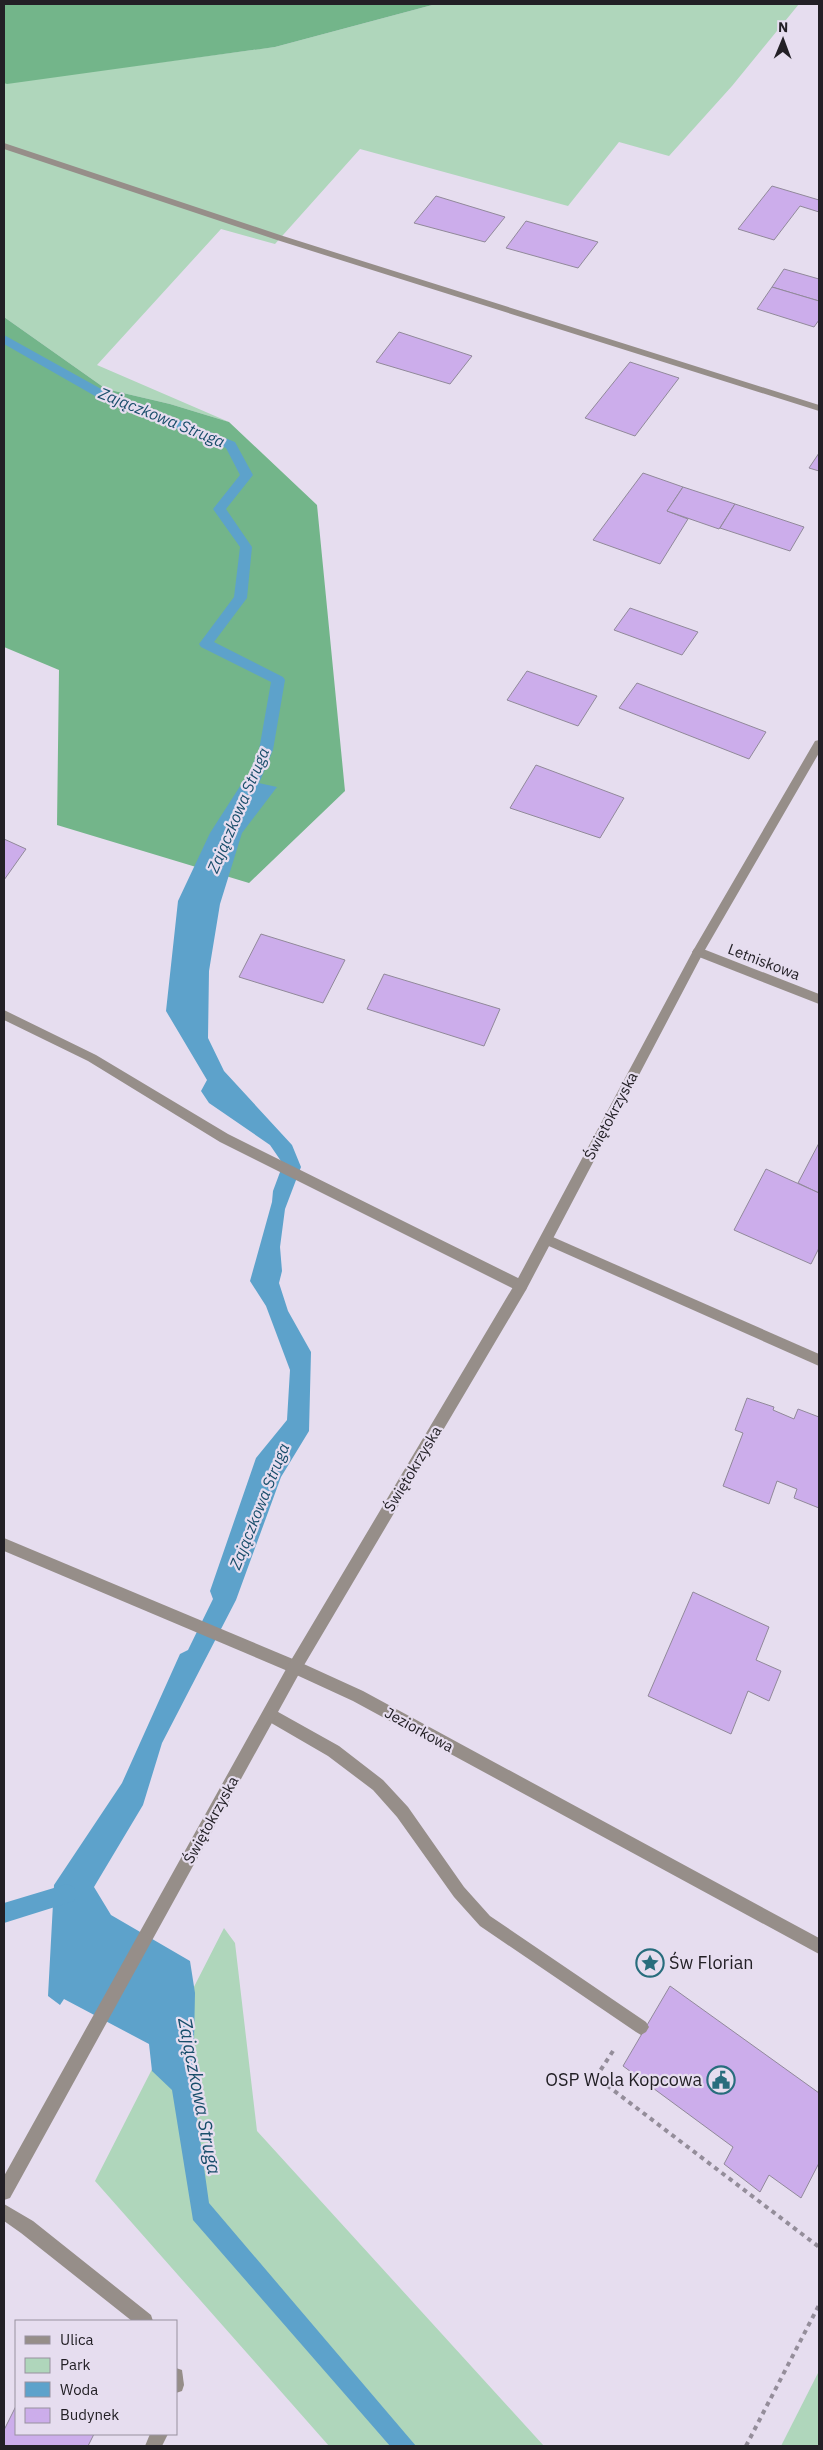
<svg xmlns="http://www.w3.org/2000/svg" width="823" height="2450" font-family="'IBM Plex Sans',sans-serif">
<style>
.green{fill:#afd6bb}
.forest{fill:#73b58a}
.water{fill:#5da2cb}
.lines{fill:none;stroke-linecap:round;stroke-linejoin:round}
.stream{fill:#5da2cb;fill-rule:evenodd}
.building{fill:#ccadeb;stroke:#91899a}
.path{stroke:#948d9a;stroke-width:4;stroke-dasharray:4.5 4.5;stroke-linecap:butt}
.service{fill:#968e89;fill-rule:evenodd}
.minor{fill:#968e89;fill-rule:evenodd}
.tertiary{fill:#968e89;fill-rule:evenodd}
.labels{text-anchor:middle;stroke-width:4.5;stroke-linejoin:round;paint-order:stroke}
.street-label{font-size:15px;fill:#232026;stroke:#e6ddef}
.water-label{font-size:16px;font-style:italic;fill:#194e6b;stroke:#e6ddef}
.near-poi-label{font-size:18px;fill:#232026;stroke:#e6ddef;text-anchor:start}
.near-water-label{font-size:19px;font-style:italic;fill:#194e6b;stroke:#e6ddef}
</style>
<rect width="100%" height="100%" fill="#e6ddef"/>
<g class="green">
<path d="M436,4H799L732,86L669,156L619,142L568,206L360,149L275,244L221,229L97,365L229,422L170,404L106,389L4,317V83L275,47Z"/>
<path d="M224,1928L235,1943L257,2131L544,2446H329L95,2181Z"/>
<path d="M819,2371V2446H781Z"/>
</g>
<g class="forest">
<path d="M4,4H436L275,47L7,84L4,83Z"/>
<path d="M4,317L106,389L170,404L229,422L317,505L345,791L249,883L57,825L59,670L4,647Z"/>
</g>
<path class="water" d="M244,780L277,787L242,833L220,904L209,971L208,1038L224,1071L292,1145L301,1167L285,1209L280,1247L282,1271L279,1283L288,1311L311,1352L309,1431L281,1477L236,1600L162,1743L143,1805L94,1887L111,1915L190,1961L195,1993L193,2089L209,2203L416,2446H390L193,2220L172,2090L152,2071L149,2044L64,1999L60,2005L48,1996L54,1885L122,1783L180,1654L188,1650L213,1599L210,1591L256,1458L287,1420L290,1370L266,1306L250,1281L272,1202L273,1191L283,1164L270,1145L209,1103L201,1091L207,1080L166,1011L178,901L210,833Z"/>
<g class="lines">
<g class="stream">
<path d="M4,335L103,390L235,442L253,475L226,509L252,547L247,598L214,642L283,677L285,680L273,750L249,807H239L237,803L259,750L271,682L201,647L199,644L234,597L240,547L213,509L240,475L226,448L95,396L4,344Z"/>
<path d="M67,1884L74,1887L77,1894L74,1901L4,1923V1903Z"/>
</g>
</g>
<g class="building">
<path d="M772,186L819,200V212L800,206L774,240L738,229Z"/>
<path d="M436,196L505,217L485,242L414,223Z"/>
<path d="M526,221L598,242L578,268L506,248Z"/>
<path d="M784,269L819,279V301L772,287Z"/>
<path d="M772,287L819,301V320L814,327L757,309Z"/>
<path d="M399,332L472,356L450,384L376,362Z"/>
<path d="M630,362L679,378L635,436L585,418Z"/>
<path d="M819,453V471L809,468Z"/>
<path d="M643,473L683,487L667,511L688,519L660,564L593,540Z"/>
<path d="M683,487L735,504L719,529L667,511Z"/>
<path d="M735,504L804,527L790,551L720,528Z"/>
<path d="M630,608L698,632L682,655L614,630Z"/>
<path d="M527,671L597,696L578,726L507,700Z"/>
<path d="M637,683L766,732L749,759L619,708Z"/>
<path d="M536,765L624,798L600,838L510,808Z"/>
<path d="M4,839L26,849L4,880Z"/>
<path d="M261,934L345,960L323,1003L239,977Z"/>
<path d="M384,974L500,1009L484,1046L367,1009Z"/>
<path d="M819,1143V1193L798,1183Z"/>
<path d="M766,1169L819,1193V1248L811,1264L734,1230Z"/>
<path d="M747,1398L774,1407L773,1410L794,1419L798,1409L819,1417V1508L794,1498L797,1489L777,1481L769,1504L723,1486L743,1433L735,1430Z"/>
<path d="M693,1592L769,1627L756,1660L781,1671L769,1701L748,1691L731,1734L648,1696Z"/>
<path d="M670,1986L819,2093V2163L801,2198L769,2175L760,2192L724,2164L733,2147L623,2066Z"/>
<path d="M16,2406V2434H94L88,2446H4V2430Z"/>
</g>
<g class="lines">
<g class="path">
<path d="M613,2051L596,2077L819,2247"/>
<path d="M746,2446L819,2305"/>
</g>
<g class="service">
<path d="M4,143L283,236L819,405V411L277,240L4,149Z"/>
<path d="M4,1010L96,1055L228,1134L526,1282L527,1286L526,1290L521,1292L516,1290L220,1142L88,1061L4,1020Z"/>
<path d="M546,1234L819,1354V1366L542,1243L540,1239L542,1235Z"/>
<path d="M295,1660L363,1691L819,1938V1954L353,1701L290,1672L288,1667L290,1662Z"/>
<path d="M271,1708L339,1746L383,1780L408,1807L464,1887L490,1916L646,2022L649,2027L646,2032L641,2035L636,2032L480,1926L454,1897L397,1817L373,1790L328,1756L266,1720L264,1715L266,1710Z"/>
<path d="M4,2204L33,2221L151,2315L153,2321H132L21,2233L4,2221Z"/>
<path d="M176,2368L182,2370L184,2385L182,2391L176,2393Z"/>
<path d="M150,2434H168L162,2446H145Z"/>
</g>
<g class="minor">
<path d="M698,947L819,994V1004L694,955L692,952L694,949Z"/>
<path d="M4,1538L300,1662L302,1667L300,1672L295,1674L290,1672L4,1551Z"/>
</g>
<path class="tertiary" d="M819,740V753L702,955L526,1290L300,1672L10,2198L4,2200V2176L290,1662L516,1282L694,949L815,741Z"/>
</g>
<defs>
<g id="sight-ring" transform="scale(1.4375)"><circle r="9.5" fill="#e6ddef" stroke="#286d7d" stroke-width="1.5"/><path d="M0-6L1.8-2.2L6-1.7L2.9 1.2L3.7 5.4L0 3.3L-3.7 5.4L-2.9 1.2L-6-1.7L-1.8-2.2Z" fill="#286d7d"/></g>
<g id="civic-ring" transform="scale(1.4375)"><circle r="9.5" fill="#e6ddef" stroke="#286d7d" stroke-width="1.5"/><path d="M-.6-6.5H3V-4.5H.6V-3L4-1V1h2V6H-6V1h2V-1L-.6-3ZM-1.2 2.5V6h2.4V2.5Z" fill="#286d7d"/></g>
</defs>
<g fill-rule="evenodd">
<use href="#sight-ring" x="650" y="1963"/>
<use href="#civic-ring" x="721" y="2080"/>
</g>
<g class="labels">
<g class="street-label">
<text transform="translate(764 962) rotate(21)" y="5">Letniskowa</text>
<text transform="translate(611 1116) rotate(-62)" y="5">Świętokrzyska</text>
<text transform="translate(413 1469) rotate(-59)" y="5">Świętokrzyska</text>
<text transform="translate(419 1730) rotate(29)" y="5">Jeziorkowa</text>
<text transform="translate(211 1820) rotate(-61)" y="5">Świętokrzyska</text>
</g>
<g class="water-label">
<text transform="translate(162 417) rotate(22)" y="6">Zajączkowa Struga</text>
<text transform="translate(238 810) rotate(-67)" y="6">Zajączkowa Struga</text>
<text transform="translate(259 1506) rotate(-68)" y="6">Zajączkowa Struga</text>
</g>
<g class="near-poi-label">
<text x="669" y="1969">Św Florian</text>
<text x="702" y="2086" text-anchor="end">OSP Wola Kopcowa</text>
</g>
<g class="near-water-label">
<text transform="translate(200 2096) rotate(79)" y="7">Zajączkowa Struga</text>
</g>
</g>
<rect width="823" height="2450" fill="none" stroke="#232026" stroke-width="10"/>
<rect x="15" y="2320" width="162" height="115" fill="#e6ddef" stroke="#98919f"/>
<rect x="25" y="2336" width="25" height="8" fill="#968e89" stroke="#98919f"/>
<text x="60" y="2345" font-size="15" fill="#232026">Ulica</text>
<rect x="25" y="2358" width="25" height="15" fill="#afd6bb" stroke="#98919f"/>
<text x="60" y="2370" font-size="15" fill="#232026">Park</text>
<rect x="25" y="2382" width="25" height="15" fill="#5da2cb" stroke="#98919f"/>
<text x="60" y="2395" font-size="15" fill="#232026">Woda</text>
<rect x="25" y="2408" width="25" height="15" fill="#ccadeb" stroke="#98919f"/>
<text x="60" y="2420" font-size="15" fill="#232026">Budynek</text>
<g transform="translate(783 40) rotate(1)" stroke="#e6ddef" stroke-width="4" paint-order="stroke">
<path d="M0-4L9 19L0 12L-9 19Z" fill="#232026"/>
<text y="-8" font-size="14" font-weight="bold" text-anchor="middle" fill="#232026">N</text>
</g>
</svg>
